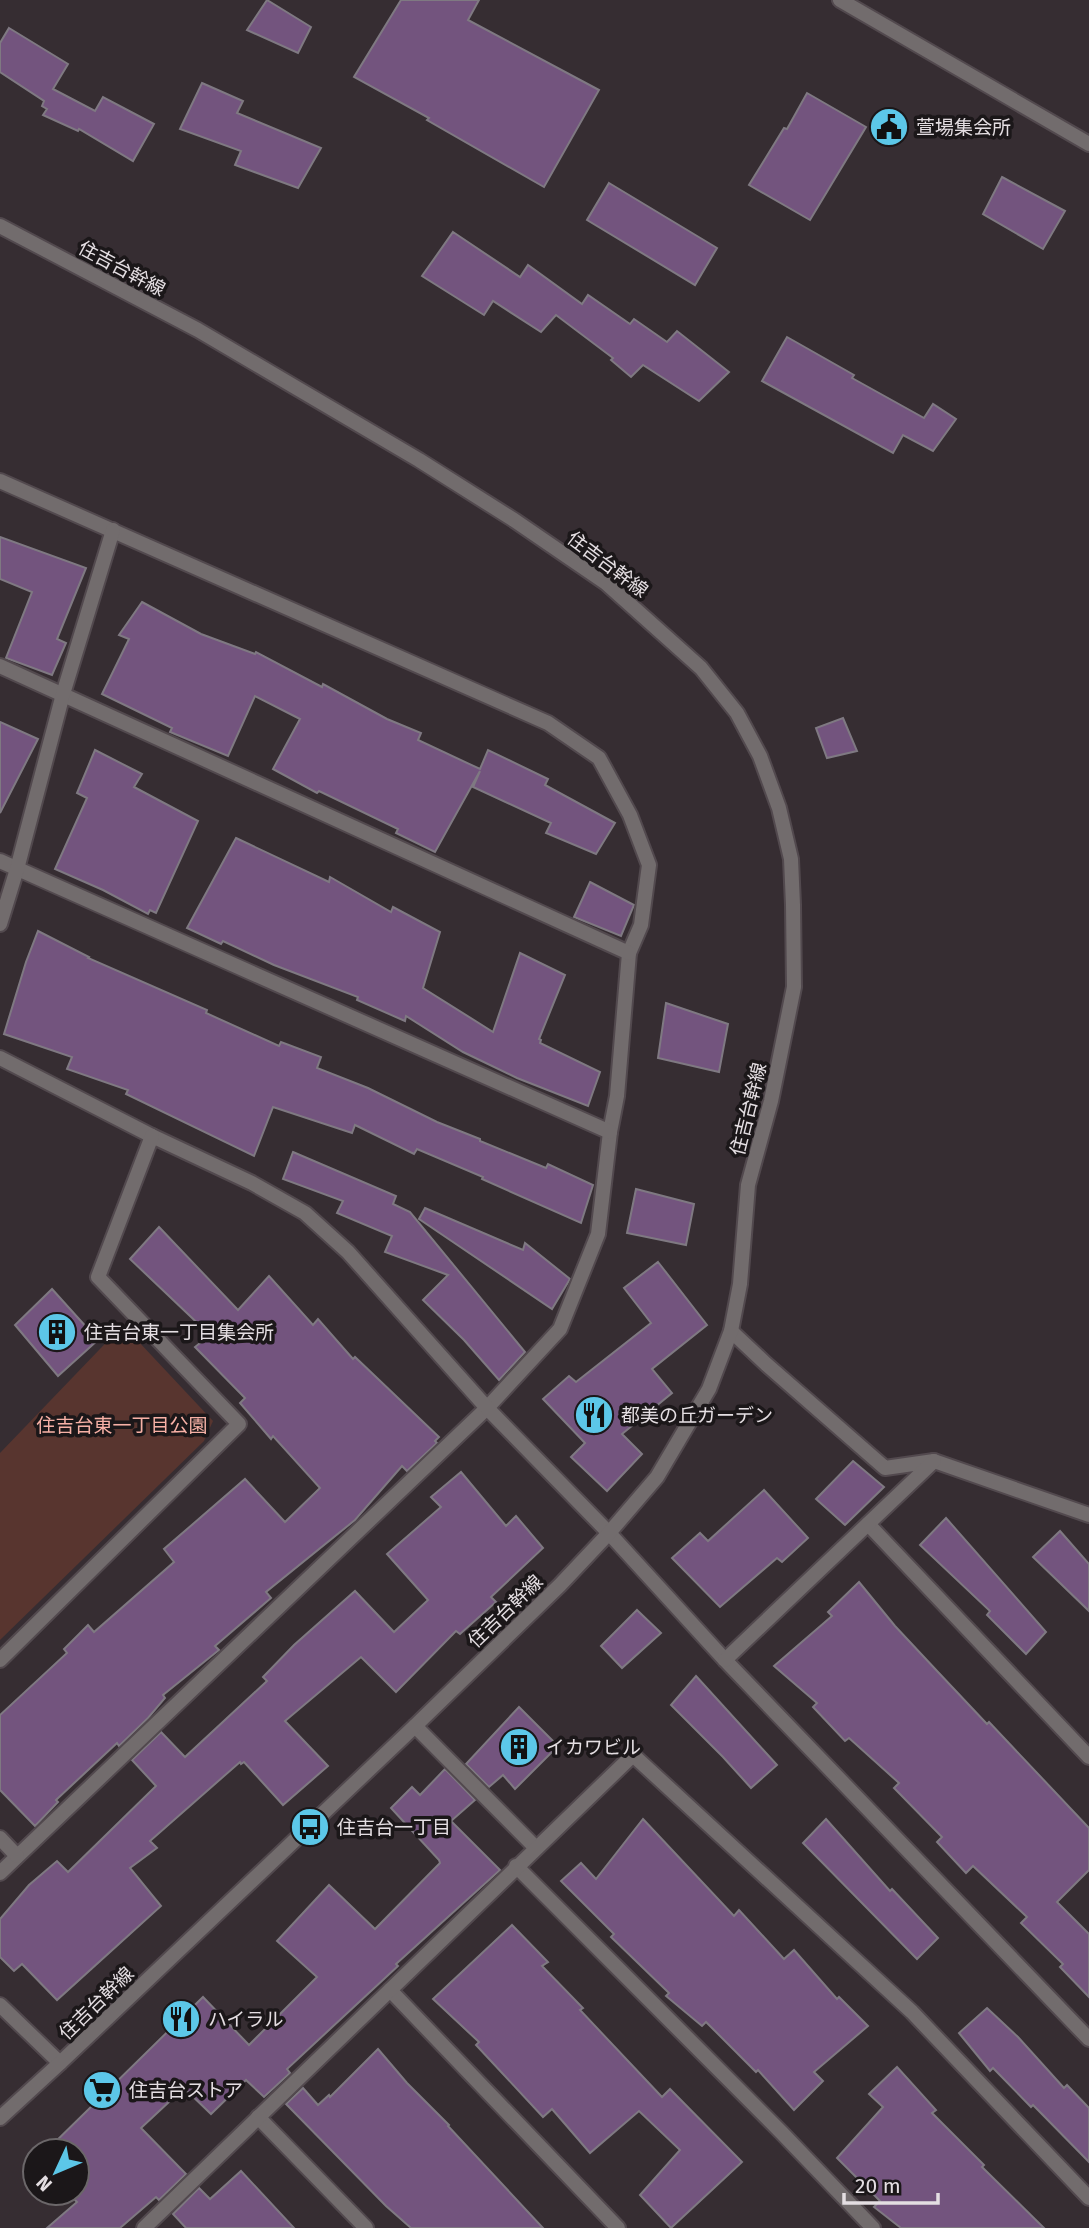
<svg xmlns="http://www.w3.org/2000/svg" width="1089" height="2228" font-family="'Fira Sans','Noto Sans JP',sans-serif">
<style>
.green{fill:#58352f}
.building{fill:#73547e;stroke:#7f7982;stroke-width:2}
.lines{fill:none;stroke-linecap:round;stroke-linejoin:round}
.minor-casing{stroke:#52494e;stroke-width:18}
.tertiary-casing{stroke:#52494e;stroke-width:18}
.minor{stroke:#726c6d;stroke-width:14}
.tertiary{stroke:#726c6d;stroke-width:14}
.labels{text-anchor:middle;stroke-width:7;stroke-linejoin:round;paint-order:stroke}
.poi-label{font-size:19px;fill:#e4dee2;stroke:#1b1719;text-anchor:start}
.street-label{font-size:19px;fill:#e4dee2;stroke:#1b1719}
.park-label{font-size:19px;fill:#f7b1a6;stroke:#1b1719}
</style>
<rect width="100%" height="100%" fill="#362d32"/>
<path class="green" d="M123,1325L213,1421L204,1441L0,1640V1453Z"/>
<g class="building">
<path d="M267,0L311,27L298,53L247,30Z"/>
<path d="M401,0H479L468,20L599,90L544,187L427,120L429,118L354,77Z"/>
<path d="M9,28L68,64L53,89L95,111L103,97L154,124L133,161L79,129L78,131L43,115L47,109L42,106L44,101L0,72V43Z"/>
<path d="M202,83L243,101L237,113L321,148L298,188L235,165L241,151L180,129Z"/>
<path d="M807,93L866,127L810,220L749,185L784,128L787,129Z"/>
<path d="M1002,177L1065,211L1043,249L983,214Z"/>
<path d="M609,183L717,248L695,285L587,220Z"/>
<path d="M453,232L520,277L528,265L582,304L588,295L630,324L634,319L667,342L677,331L729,372L699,401L643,365L631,377L611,360L613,358L556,315L541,332L493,301L484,315L422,276Z"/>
<path d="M787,337L854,375L852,378L924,418L933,404L956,419L933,451L903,435L893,453L762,381Z"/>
<path d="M0,537L86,568L57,639L66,643L52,675L6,658L32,592L0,579Z"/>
<path d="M142,602L201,634L255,654L256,652L322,687L323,684L387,719L421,733L418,740L480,769L488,750L548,779L545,785L615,823L596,854L546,833L551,823L473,787L480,771L435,852L396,833L398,829L319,791L317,793L273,769L300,719L255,696L228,756L170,732L172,728L102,694L129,639L119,635Z"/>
<path d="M843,718L857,751L827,758L816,728Z"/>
<path d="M0,722L38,739L0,813Z"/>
<path d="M95,750L142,774L134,787L198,821L156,913L150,910L148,914L103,890L55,869L87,798L77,793Z"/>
<path d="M236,838L329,882L330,877L391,912L393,907L440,932L423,988L493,1032L520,953L565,975L539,1039L541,1040L540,1043L600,1072L588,1106L517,1078L463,1052L406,1016L405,1021L357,1000L358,997L274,965L223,941L221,944L187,928Z"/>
<path d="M590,882L634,905L621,936L574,917Z"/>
<path d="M38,931L89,957L88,958L207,1010L206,1013L279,1046L281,1042L321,1057L317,1068L368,1088L437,1122L480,1139V1141L546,1168L548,1164L593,1185L581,1223L482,1179L483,1177L417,1149L414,1154L355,1125L352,1133L273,1107L254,1156L126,1094L128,1090L67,1069L72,1057L4,1034L26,962Z"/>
<path d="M666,1003L728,1024L719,1072L658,1058Z"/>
<path d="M293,1152L396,1196L393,1204L410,1212L525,1352L499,1380L464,1340L423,1300L448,1275L385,1252L392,1236L337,1213L343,1201L283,1179Z"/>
<path d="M636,1189L694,1204L686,1245L627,1233Z"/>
<path d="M425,1208L523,1250L525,1243L570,1279L552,1309L419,1219Z"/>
<path d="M159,1227L238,1310L269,1276L313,1325L318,1319L353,1359L355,1357L439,1437L435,1441L437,1443L407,1471L402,1466L355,1520L266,1592L271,1598L215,1646L219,1650L163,1695L165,1698L148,1718L119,1746L117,1743L56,1800L58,1802L35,1826L0,1790V1715L67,1653L64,1649L88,1625L94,1632L174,1562L164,1549L245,1479L285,1522L320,1488L273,1436L271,1439L240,1403L245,1398L195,1347L210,1335L130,1259Z"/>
<path d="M658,1262L707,1325L652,1369L672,1393L622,1434L642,1454L607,1491L571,1457L585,1443L543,1399L569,1376L576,1382L651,1323L624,1288Z"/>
<path d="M52,1289L98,1340L58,1376L15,1325Z"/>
<path d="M853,1461L884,1487L845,1525L816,1499Z"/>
<path d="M461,1472L506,1526L516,1516L543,1548L491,1597L496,1602L460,1634L456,1631L396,1692L361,1657L285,1721L328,1766L283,1805L244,1762L241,1764L240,1762L150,1841L157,1848L130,1868L161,1906L57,2000L22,1964L14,1971L0,1957V1919L29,1885L57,1861L68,1872L156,1786L132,1760L161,1732L185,1757L267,1681L263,1677L294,1645L355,1591L394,1632L428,1600L387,1554L441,1507L431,1497Z"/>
<path d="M764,1490L808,1538L782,1562L777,1558L720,1607L672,1558L700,1533L708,1541Z"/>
<path d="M946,1518L1046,1632L1026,1654L987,1615L990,1611L920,1545Z"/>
<path d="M1060,1531L1089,1564V1611L1033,1557Z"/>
<path d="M859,1582L895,1626L938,1672L987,1724L989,1722L1089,1828V1870L1057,1902L1089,1934V1997L1060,1967L1063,1964L1021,1923L1027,1917L973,1866L966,1873L937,1842L942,1837L894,1788L899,1783L849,1738L845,1741L813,1707L817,1703L774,1666L832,1616L828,1612Z"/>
<path d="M637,1610L661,1633L622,1668L601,1646Z"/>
<path d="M696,1676L777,1765L751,1788L723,1757L671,1705Z"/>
<path d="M519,1707L558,1746L515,1789L503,1775L489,1787L466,1764Z"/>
<path d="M445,1769L475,1800L451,1821L500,1870L396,1964L398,1966L287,2069L290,2073L264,2097L246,2080L211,2114L184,2088L141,2128L186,2174L159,2200L156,2197L120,2228H47L77,2202L68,2193H77V2151H46L203,1997L249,2045L317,1977L277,1941L329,1885L375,1929L440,1863L439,1860L391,1808L412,1787L420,1795Z"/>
<path d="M643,1819L734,1916L739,1910L784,1959L794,1950L837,1999L839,1997L868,2026L814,2072L823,2081L794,2110L758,2070L756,2072L706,2022L702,2026L666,1996L669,1993L611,1937L614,1934L561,1881L581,1863L596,1879Z"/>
<path d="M826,1819L890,1891L892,1889L938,1938L917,1959L803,1843Z"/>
<path d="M512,1925L548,1962L542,1966L583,2008L580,2010L662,2097L670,2089L742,2162L671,2228L640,2195L680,2150L639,2111L590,2153L552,2109L543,2117L476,2045L479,2042L433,1999Z"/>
<path d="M987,2008L1018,2037L1064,2088L1067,2085L1089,2108V2162L1033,2105L1031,2107L993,2068L990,2071L959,2033Z"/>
<path d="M378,2049L407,2083L449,2125L448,2126L543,2228H411L386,2206L286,2104L303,2088L318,2105L329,2095L330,2097Z"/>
<path d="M897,2067L936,2110L932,2113L984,2165L982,2167L1044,2228H901L874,2207L880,2201L837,2158L883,2107L869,2094Z"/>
<path d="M241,2171L294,2228H186L173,2214L199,2188L210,2199Z"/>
</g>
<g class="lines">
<g class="minor-casing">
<g id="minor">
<path d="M0,481L548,723L599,758L630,815L649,865L641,925L629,953L617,1096L610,1132L598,1234L560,1329L487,1408L0,1873"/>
<path d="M0,666L629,953"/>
<path d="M0,861L610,1132"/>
<path d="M0,924L17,869L63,694L113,530"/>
<path d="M0,1058L152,1136L252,1183L305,1213L348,1252L487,1408L609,1533L725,1660L1089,2039"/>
<path d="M731,1331L766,1364L885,1468L934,1461L1089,1515"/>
<path d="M868,1524L1089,1757"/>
<path d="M0,1660L239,1424L98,1277L152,1136"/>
<path d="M725,1660L934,1461"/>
<path d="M415,1726L536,1848"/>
<path d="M0,1838L17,1856"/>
<path d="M516,1866L782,2133L873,2228"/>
<path d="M390,1990L618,2228"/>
<path d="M0,2005L60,2063"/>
<path d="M258,2117L366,2228"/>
<path d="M144,2228L633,1755L912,2012L1089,2198"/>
</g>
</g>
<g class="tertiary-casing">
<g id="tertiary">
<path d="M840,0L1089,144"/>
<path d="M0,226L198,330L419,460L514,520L606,583L701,668L737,713L760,756L779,808L791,859L793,905L794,987L771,1101L748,1185L740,1284L731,1331L709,1389L657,1477L609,1533L560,1585L415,1726L60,2063L0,2118"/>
</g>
</g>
<use href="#minor" class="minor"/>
<use href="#tertiary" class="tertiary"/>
</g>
<defs>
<g id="civic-disc" transform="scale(2.0125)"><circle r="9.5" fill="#5cc7e8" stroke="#1b1719"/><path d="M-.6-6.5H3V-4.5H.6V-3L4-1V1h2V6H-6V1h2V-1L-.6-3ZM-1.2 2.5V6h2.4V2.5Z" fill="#111"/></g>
<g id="building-disc" transform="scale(2.0125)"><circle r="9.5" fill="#5cc7e8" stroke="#1b1719"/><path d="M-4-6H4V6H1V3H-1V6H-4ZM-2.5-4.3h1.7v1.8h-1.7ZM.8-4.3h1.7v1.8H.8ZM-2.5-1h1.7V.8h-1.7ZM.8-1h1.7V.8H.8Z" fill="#111"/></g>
<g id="restaurant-disc" transform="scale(2.0125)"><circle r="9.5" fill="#5cc7e8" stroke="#1b1719"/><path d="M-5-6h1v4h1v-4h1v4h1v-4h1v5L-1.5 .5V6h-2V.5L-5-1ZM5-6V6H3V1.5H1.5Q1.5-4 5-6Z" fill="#111"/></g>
<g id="bus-disc" transform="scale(2.0125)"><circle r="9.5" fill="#5cc7e8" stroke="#1b1719"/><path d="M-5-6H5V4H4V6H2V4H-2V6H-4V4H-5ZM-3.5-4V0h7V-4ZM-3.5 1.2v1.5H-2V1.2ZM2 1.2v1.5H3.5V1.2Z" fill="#111"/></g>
<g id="supermarket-disc" transform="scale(2.0125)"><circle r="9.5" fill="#5cc7e8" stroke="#1b1719"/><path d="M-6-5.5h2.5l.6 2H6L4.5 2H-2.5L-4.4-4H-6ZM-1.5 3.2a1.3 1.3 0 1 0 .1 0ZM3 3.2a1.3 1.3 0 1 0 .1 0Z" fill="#111"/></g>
</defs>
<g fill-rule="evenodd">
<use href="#civic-disc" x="889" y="127"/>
<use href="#building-disc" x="57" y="1332"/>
<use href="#restaurant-disc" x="594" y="1415"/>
<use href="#building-disc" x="519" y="1747"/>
<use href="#bus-disc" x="310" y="1827"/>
<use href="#restaurant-disc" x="181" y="2019"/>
<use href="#supermarket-disc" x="102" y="2090"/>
</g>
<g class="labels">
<g class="poi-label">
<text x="916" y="134">萱場集会所</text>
<text x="84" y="1339">住吉台東一丁目集会所</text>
<text x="621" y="1422">都美の丘ガーデン</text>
<text x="546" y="1754">イカワビル</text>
<text x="337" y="1834">住吉台一丁目</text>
<text x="208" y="2026">ハイラル</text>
<text x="129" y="2097">住吉台ストア</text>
</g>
<g class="street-label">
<text transform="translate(122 268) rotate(28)" y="7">住吉台幹線</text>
<text transform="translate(608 564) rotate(37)" y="7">住吉台幹線</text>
<text transform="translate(748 1109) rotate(-76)" y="7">住吉台幹線</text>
<text transform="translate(505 1611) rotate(-44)" y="7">住吉台幹線</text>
<text transform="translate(96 2003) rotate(-44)" y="7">住吉台幹線</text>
</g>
<g class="park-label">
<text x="122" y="1432">住吉台東一丁目公園</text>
</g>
</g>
<g transform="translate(56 2172) rotate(226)"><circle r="33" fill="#1b1719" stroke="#6b6769" stroke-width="2"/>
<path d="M0-5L12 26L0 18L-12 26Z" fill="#5cc7e8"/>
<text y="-10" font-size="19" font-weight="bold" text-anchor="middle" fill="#e4dee2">N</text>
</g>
<path d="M844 2193v10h94v-10" fill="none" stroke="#e4dee2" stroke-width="3.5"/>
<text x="855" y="2193" font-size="21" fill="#e4dee2" stroke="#1b1719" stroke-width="5" paint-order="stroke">20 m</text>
</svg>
